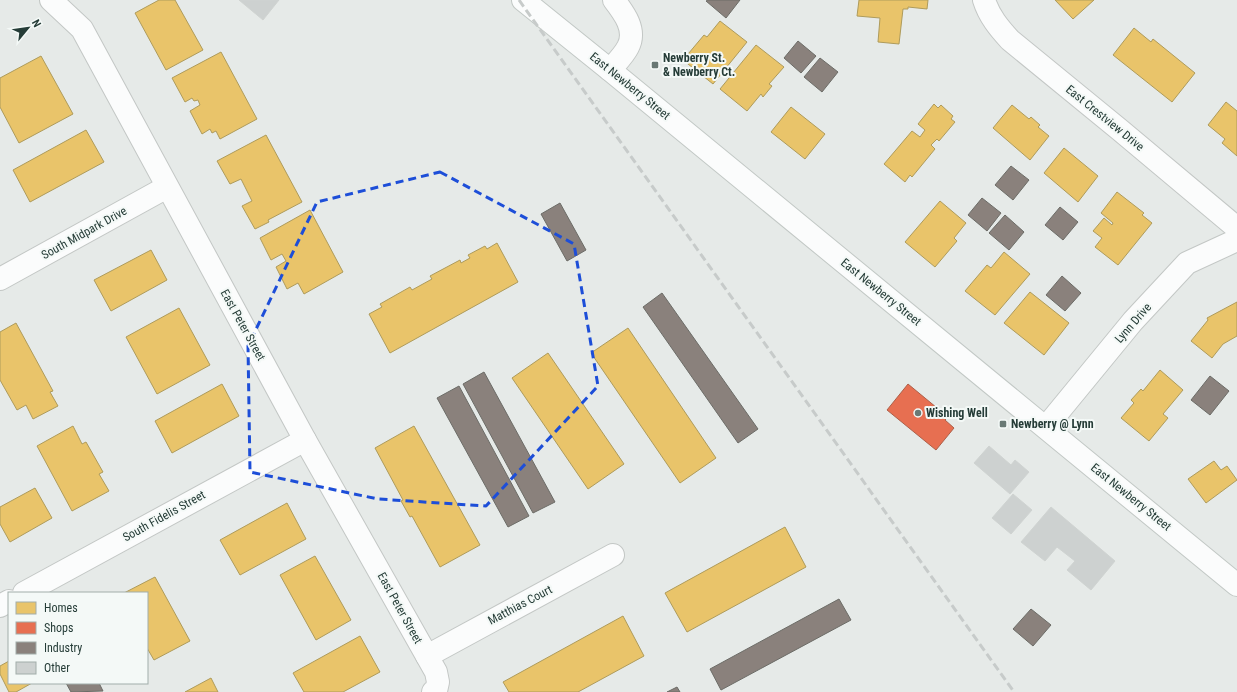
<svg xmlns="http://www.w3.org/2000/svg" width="1237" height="692" font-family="'Roboto Condensed',sans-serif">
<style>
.homes{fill:#e9c46a;stroke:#ae9b5b}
.shops{fill:#e76f51;stroke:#ad6049}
.industry{fill:#8a817c;stroke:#6c6c67}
.building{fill:#cdd1d0;stroke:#cfd3d1}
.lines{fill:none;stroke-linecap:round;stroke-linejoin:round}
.street-casing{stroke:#c3c7c5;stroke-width:24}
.secondary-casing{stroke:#c2c8c5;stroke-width:24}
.street{stroke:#fbfcfc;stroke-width:22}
.secondary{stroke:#fbfcfc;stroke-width:22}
.rail{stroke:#c7cbca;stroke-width:3;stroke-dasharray:8 4;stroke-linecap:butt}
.marked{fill:none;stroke:#1d4ed8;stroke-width:3;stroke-dasharray:8 5;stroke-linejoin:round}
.poi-dot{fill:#697975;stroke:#f4f9f7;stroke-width:1.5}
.labels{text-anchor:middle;stroke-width:4;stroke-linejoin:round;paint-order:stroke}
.poi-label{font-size:12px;font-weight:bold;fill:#253c37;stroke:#f4f9f7;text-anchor:start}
.street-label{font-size:12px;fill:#253c37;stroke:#f4f9f7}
</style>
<rect width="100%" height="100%" fill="#e6eae8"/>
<g class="homes">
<path d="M159,0H175L203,50L166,70L135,13Z"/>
<path d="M859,0H928L927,9L908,7V9H903L899,44L878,42L880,18L857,16Z"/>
<path d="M1055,0H1094L1073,19Z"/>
<path d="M720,21L747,42L713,84L683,60L704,35L707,37Z"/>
<path d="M1134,28L1151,42L1153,39L1195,73L1172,102L1113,55Z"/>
<path d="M756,45L784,67L769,84L772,86L763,97L761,94L747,111L720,89Z"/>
<path d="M221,52L257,119L220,139L216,131L212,133L210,129L202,134L190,111L200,105L198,100L194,101L192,98L185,102L172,78Z"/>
<path d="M41,56L73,114L19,143L0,107V78Z"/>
<path d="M1226,102L1237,111V156L1222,143L1225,139L1208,125Z"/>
<path d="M934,104L938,108L941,105L953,116L951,119L955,122L939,141L937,139L931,145L935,149L912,177L910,175L905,182L884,164L912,131L920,137L925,130L918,124Z"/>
<path d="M1012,105L1029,119L1031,117L1040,125L1038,127L1049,136L1030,160L993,128Z"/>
<path d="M791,107L825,134L805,159L771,132Z"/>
<path d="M86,130L104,162L30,202L13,170Z"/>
<path d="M266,135L302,202L268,220L269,222L255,229L242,206L252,201L241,179L230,184L217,161Z"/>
<path d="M1064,148L1098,176L1078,202L1044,173Z"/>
<path d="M1117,192L1144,213L1142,215L1152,223L1118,265L1095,247L1102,238L1093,231L1104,218L1112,225L1113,223L1101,213Z"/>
<path d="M940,201L966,223L954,238L957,241L935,267L905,242Z"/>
<path d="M310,210L343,272L304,294L298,283L287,289L276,267L286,261L282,254L271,260L260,238Z"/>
<path d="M497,243L518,282L390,353L369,314L382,307L380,304L410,287L412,290L432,279L430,276L460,260L461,263L470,258L468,255L485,246L487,249Z"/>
<path d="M151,250L167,280L111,311L94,280Z"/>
<path d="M1004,252L1030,274L995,315L965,291L987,265L991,268Z"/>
<path d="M1030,292L1069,323L1044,355L1004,323Z"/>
<path d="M1237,302V336L1223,344L1212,358L1191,341L1208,320L1207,318Z"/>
<path d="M179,308L210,365L157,394L126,337Z"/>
<path d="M16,323L53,391L50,392L58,406L33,419L26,405L17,410L0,380V332Z"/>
<path d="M628,328L716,458L680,483L591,353Z"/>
<path d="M548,353L624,464L588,489L512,378Z"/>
<path d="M1160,370L1183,390L1163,414L1168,418L1149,441L1121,418L1134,403L1131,400L1141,389L1143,391Z"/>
<path d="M222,384L239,416L172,453L155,421Z"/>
<path d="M73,426L82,444L86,442L103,472L99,474L109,491L72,511L37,446Z"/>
<path d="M414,426L480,545L440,567L412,516L410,517L401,501L403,500L375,448Z"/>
<path d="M1214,461L1221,470L1227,466L1237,480L1206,503L1188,479Z"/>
<path d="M35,488L52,518L10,542L0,524V507Z"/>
<path d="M287,503L306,539L240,575L220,540Z"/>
<path d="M785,527L806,567L687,632L665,593Z"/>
<path d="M315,556L351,620L316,640L280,575Z"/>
<path d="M155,577L190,641L154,660L147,648V593H124Z"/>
<path d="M623,616L644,656L578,692H509L503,682Z"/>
<path d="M360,636L380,672L343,692H304L293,673Z"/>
<path d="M9,661V683H32L16,692H9L0,674V666Z"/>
<path d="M211,678L218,692H185Z"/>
</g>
<path class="shops" d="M908,384L948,417L945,420L954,428L936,450L887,410Z"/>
<g class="industry">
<path d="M708,0H740L726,18L706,1Z"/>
<path d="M798,41L816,56L801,73L784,58Z"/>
<path d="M820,58L838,72L822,92L804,77Z"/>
<path d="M1011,166L1029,180L1013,200L995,185Z"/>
<path d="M982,198L1001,213L987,231L968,215Z"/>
<path d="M560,203L586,250L567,261L541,214Z"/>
<path d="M1060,207L1078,222L1063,240L1045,225Z"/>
<path d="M1005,215L1024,232L1009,250L989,233Z"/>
<path d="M1062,276L1081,293L1065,311L1046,295Z"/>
<path d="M662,293L758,429L738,443L643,307Z"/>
<path d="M484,372L555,502L533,513L463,384Z"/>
<path d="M1210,376L1229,391L1210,415L1191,400Z"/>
<path d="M459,386L529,516L508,527L437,398Z"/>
<path d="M839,599L851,620L721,690L710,669Z"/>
<path d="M1031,609L1051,625L1033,646L1013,629Z"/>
<path d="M66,683H99L103,691L71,692Z"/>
<path d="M677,687L680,692H667Z"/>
</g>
<g class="building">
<path d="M239,0H279L263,20Z"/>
<path d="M989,446L1011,465L1015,460L1029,472L1010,494L974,463Z"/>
<path d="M1013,494L1032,510L1011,534L992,518Z"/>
<path d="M1051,507L1115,561L1091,590L1067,570L1075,561L1057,547L1045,561L1021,542Z"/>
</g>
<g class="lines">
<g class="street-casing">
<g id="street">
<path d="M51,0L82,29L305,440L436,672L438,682L436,691L433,692"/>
<path d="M984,0C989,16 999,28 1010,40L1120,130L1237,228"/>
<path d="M610,70C616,63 624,55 628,47C637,30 624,13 614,0"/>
<path d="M0,279L167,187"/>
<path d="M1046,427L1133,321L1187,263L1237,240"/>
<path d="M24,593L305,440"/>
<path d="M0,606L9,601"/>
<path d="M427,656L613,555"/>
</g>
</g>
<g class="secondary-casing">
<path id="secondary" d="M523,0L610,70L1237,585"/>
</g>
<use href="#street" class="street"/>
<use href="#secondary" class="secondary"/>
<path class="rail" d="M519,0L1014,692"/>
</g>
<path class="marked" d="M440,172L574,244L598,386L486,506L378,499L250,472L248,346L317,202Z"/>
<g class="poi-dot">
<rect x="651" y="61" width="8" height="8" rx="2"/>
<circle cx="918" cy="413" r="4"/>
<rect x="999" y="420" width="8" height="8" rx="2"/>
</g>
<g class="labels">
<g class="poi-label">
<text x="663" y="62">Newberry St.<tspan x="663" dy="14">&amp; Newberry Ct.</tspan></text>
<text x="926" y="417">Wishing Well</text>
<text x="1011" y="428">Newberry @ Lynn</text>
</g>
<g class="street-label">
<text transform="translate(630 86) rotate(39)" y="4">East Newberry Street</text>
<text transform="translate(1105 118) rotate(39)" y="4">East Crestview Drive</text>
<text transform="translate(84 233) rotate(-29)" y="4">South Midpark Drive</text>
<text transform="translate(881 292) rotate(39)" y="4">East Newberry Street</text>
<text transform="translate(1133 323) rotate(-49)" y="4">Lynn Drive</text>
<text transform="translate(243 325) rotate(61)" y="4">East Peter Street</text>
<text transform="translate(1131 497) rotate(39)" y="4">East Newberry Street</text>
<text transform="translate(164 516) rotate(-29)" y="4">South Fidelis Street</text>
<text transform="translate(520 605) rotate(-28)" y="4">Matthias Court</text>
<text transform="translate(400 608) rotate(61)" y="4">East Peter Street</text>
</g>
</g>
<rect x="8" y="592" width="140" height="92" fill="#f4f9f7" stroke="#a1adaa"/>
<rect x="16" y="602" width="20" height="12" fill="#e9c46a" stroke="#a1adaa"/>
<text x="44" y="612" font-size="12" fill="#253c37">Homes</text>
<rect x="16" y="622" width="20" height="12" fill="#e76f51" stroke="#a1adaa"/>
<text x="44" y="632" font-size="12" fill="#253c37">Shops</text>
<rect x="16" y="642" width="20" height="12" fill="#8a817c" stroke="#a1adaa"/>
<text x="44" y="652" font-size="12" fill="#253c37">Industry</text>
<rect x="16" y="662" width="20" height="12" fill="#cdd1d0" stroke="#a1adaa"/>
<text x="44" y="672" font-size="12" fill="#253c37">Other</text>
<g transform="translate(28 28) rotate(61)" stroke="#f4f9f7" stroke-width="3" paint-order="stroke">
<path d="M0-3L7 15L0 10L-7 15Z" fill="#253c37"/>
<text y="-6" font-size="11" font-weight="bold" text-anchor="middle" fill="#253c37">N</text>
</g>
</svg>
